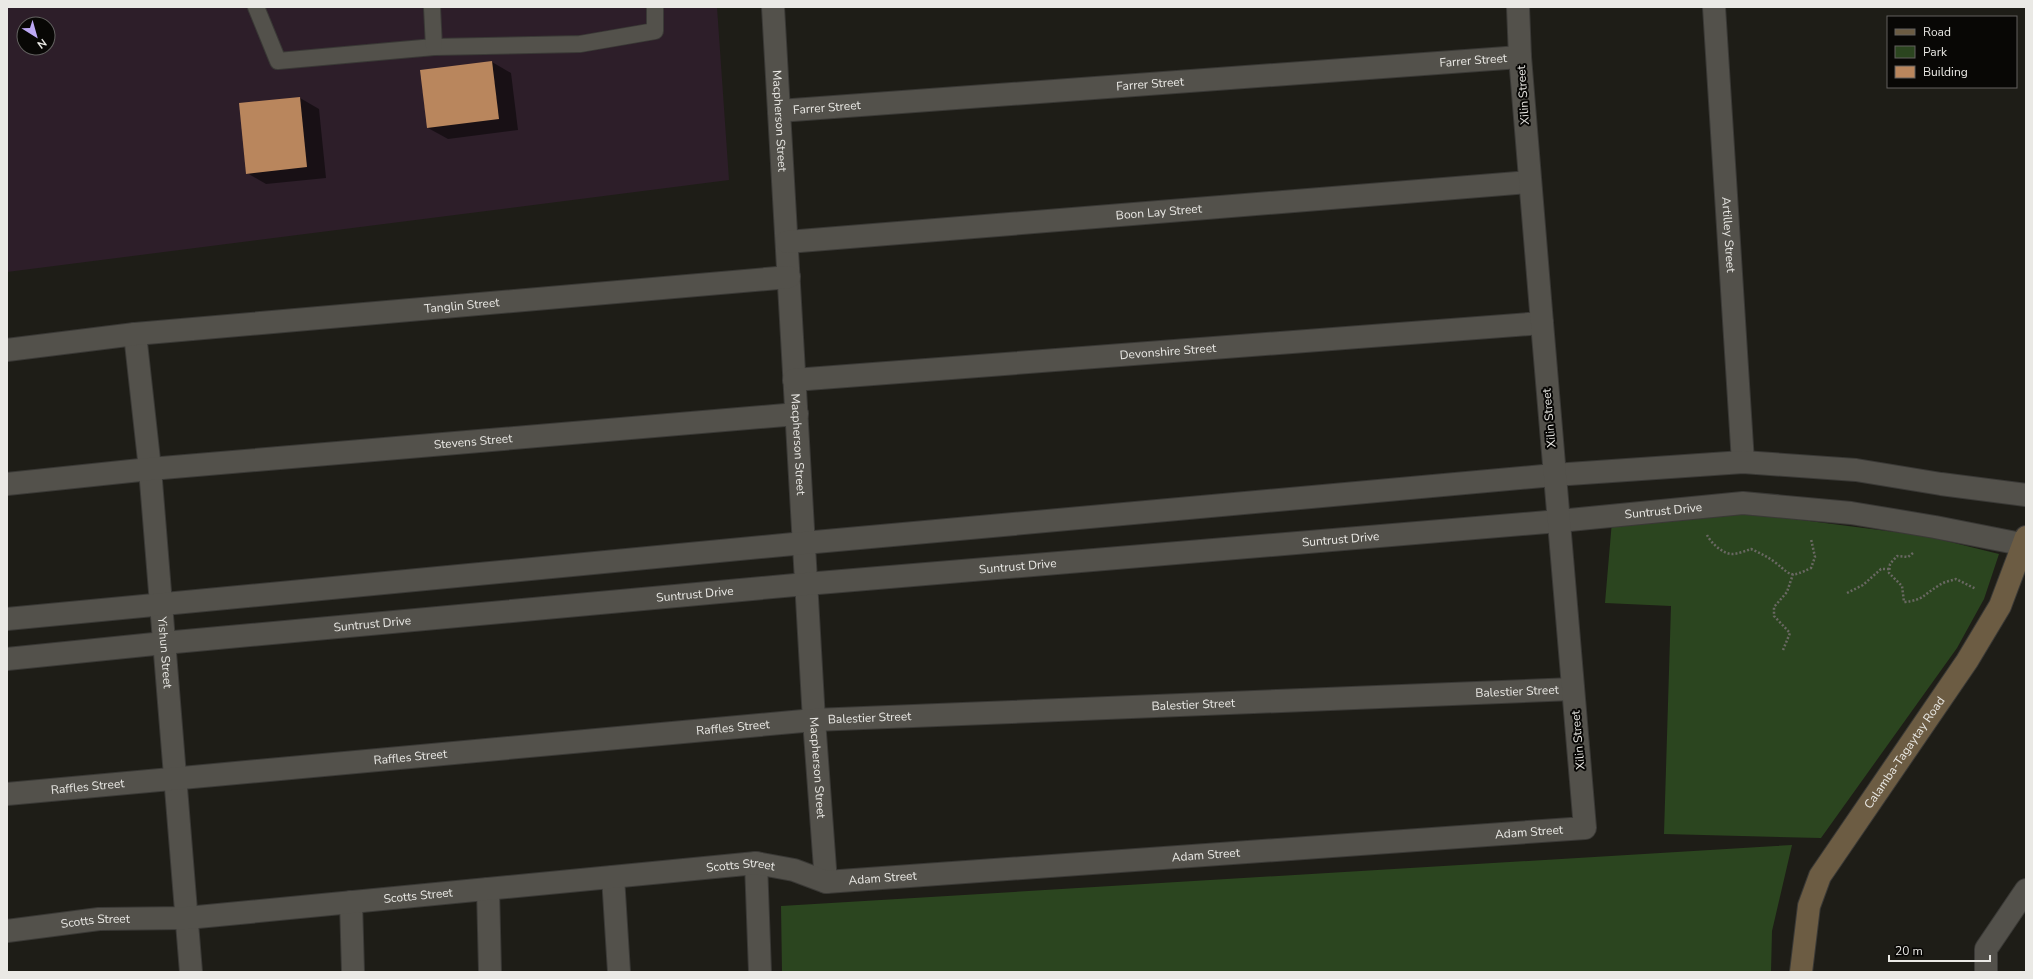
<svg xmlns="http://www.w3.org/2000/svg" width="2033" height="979" font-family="'Nunito Sans',sans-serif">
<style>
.industrial{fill:#2d1e29;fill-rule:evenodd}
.green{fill:#2b451f}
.shadow{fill:#0007}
.building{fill:#b9865d}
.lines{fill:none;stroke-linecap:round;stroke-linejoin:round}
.lane-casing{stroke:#3a3936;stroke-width:18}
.street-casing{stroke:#3a3936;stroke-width:24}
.secondary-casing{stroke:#3a3936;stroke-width:24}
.path{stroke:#696862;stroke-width:2.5;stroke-dasharray:2 2;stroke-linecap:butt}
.lane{stroke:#53514b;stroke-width:16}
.street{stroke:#53514b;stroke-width:22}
.secondary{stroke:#6c5c43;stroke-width:22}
.labels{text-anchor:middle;stroke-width:4;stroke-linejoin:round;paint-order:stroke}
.street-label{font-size:12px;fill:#eae9e5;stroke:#080705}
</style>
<rect width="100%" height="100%" fill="#1e1d17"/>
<path class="industrial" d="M7,7H717L729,180L7,272ZM24,24H48V48H24Z"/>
<g class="green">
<path d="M1747,513L1926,536L1999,554L1984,599L1957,648L1821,838L1664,834L1671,606L1605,603L1612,521Z"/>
<path d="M1792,845L1772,931L1771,972H782L781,906Z"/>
</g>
<g class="shadow">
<path d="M492,62L511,73L518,130L448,139L428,128Z"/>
<path d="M300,98L319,109L326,178L266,184L247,173Z"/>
</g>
<g class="building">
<path d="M492,61L499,119L427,128L420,70Z"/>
<path d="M300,97L307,167L246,174L239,103Z"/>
</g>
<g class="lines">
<g class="lane-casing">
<g id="lane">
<path d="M256,7L278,61L434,47L580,44L655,31V7"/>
<path d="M432,7L434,47"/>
</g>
</g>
<g class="street-casing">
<g id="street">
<path id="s1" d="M773,7L814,720L826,882"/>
<path id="s2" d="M1714,7L1743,462"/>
<path id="s3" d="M779,111L1520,57"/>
<path id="s4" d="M787,242L1530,182"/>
<path id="s5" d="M135,334L150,469L191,972"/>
<path id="s6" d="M7,350L135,334L789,277"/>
<path id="s7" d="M794,380L1542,323"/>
<path id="s8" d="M7,484L150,469L797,414"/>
<path d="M7,619L804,543L1554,475L1743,462L1856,470L1941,484L2026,495"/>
<path id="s9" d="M7,659L164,643L806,584L1559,521L1743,503L1851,513L1935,527L2026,545"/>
<path id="s10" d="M7,794L814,720L1573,689"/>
<path d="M756,863L760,972"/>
<path d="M613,877L619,972"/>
<path d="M488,889L490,972"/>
<path d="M351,902L353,972"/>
<path id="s11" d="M7,931L99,919L187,918L756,863L794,870L826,882L1585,828L1542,323L1520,57L1518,7"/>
<path d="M1986,972V949L2026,890"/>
</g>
</g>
<g class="secondary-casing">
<g id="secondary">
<path id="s12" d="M1801,972L1809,906L1820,876L1967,661L2000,606L2026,537"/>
</g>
</g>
<g class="path">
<path d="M1707,535C1711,543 1723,554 1732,554C1738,554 1745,551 1751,549C1760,553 1768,557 1776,563C1792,576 1790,578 1811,568L1815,557L1811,539"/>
<path d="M1913,553L1908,557L1897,556L1890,564L1889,573L1902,586L1904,602C1924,600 1923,595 1938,586C1943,582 1950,581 1956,579L1976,589"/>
<path d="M1847,593L1863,585L1881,569H1889"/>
<path d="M1783,650L1790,633L1774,616V607L1787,592L1793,574"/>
</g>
<use href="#lane" class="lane"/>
<use href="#street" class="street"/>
<use href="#secondary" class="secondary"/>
</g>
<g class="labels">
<g class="street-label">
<text dy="4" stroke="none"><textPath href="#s3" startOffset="696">Farrer Street</textPath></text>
<text dy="4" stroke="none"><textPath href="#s3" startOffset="372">Farrer Street</textPath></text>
<text transform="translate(1523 95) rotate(-94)" y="4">Xilin Street</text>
<text dy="4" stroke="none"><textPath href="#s3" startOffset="48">Farrer Street</textPath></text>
<text dy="4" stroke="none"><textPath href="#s1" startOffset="114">Macpherson Street</textPath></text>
<text dy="4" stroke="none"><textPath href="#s4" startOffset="373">Boon Lay Street</textPath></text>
<text dy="4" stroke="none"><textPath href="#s2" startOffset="228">Artilley Street</textPath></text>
<text dy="4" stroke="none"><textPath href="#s6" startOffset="457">Tanglin Street</textPath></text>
<text dy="4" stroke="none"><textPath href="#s7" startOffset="375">Devonshire Street</textPath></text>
<text transform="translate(1549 418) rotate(-95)" y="4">Xilin Street</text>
<text dy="4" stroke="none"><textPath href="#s8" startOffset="468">Stevens Street</textPath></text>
<text dy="4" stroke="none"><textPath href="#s1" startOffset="438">Macpherson Street</textPath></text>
<text dy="4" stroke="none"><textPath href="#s9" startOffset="1663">Suntrust Drive</textPath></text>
<text dy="4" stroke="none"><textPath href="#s9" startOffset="1339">Suntrust Drive</textPath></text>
<text dy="4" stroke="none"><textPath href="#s9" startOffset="1015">Suntrust Drive</textPath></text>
<text dy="4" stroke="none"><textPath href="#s9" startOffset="691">Suntrust Drive</textPath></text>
<text dy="4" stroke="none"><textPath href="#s9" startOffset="367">Suntrust Drive</textPath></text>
<text dy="4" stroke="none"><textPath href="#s5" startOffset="320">Yishun Street</textPath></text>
<text dy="4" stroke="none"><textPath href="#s10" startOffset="1514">Balestier Street</textPath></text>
<text dy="4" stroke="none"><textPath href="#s10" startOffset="1190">Balestier Street</textPath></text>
<text dy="4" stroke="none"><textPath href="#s10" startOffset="866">Balestier Street</textPath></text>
<text dy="4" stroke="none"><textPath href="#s10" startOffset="729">Raffles Street</textPath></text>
<text transform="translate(1578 740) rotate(-95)" y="4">Xilin Street</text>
<text dy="4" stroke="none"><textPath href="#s12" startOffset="248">Calamba-Tagaytay Road</textPath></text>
<text dy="4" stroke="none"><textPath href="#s10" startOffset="405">Raffles Street</textPath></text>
<text dy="4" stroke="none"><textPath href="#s1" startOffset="762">Macpherson Street</textPath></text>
<text dy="4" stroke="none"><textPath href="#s10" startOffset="81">Raffles Street</textPath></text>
<text dy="4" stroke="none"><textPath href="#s11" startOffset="1530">Adam Street</textPath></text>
<text dy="4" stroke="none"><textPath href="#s11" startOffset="1206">Adam Street</textPath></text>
<text dy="4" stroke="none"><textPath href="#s11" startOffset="737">Scotts Street</textPath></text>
<text dy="4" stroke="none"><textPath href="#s11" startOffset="882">Adam Street</textPath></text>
<text dy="4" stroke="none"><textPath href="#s11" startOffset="413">Scotts Street</textPath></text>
<text dy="4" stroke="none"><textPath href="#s11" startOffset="89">Scotts Street</textPath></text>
</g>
</g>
<rect width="2033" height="979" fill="none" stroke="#eae9e5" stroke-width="16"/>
<rect x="1887" y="16" width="130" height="72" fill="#080705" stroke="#62615f"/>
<rect x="1895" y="29" width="20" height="6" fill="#6c5c43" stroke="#62615f"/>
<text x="1923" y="36" font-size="12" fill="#eae9e5">Road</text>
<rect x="1895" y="46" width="20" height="12" fill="#2b451f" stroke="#62615f"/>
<text x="1923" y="56" font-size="12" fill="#eae9e5">Park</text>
<rect x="1895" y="66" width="20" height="12" fill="#b9865d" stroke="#62615f"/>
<text x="1923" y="76" font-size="12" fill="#eae9e5">Building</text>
<g transform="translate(36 36) rotate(143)"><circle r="19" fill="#080705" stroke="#62615f"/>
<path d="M0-3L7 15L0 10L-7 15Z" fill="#bda9f5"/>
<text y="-6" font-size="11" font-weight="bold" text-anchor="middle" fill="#eae9e5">N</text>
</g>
<path d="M1889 955v6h101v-6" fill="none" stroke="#eae9e5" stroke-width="2"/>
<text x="1895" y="955" font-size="12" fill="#eae9e5" stroke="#080705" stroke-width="3" paint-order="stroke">20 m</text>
</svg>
